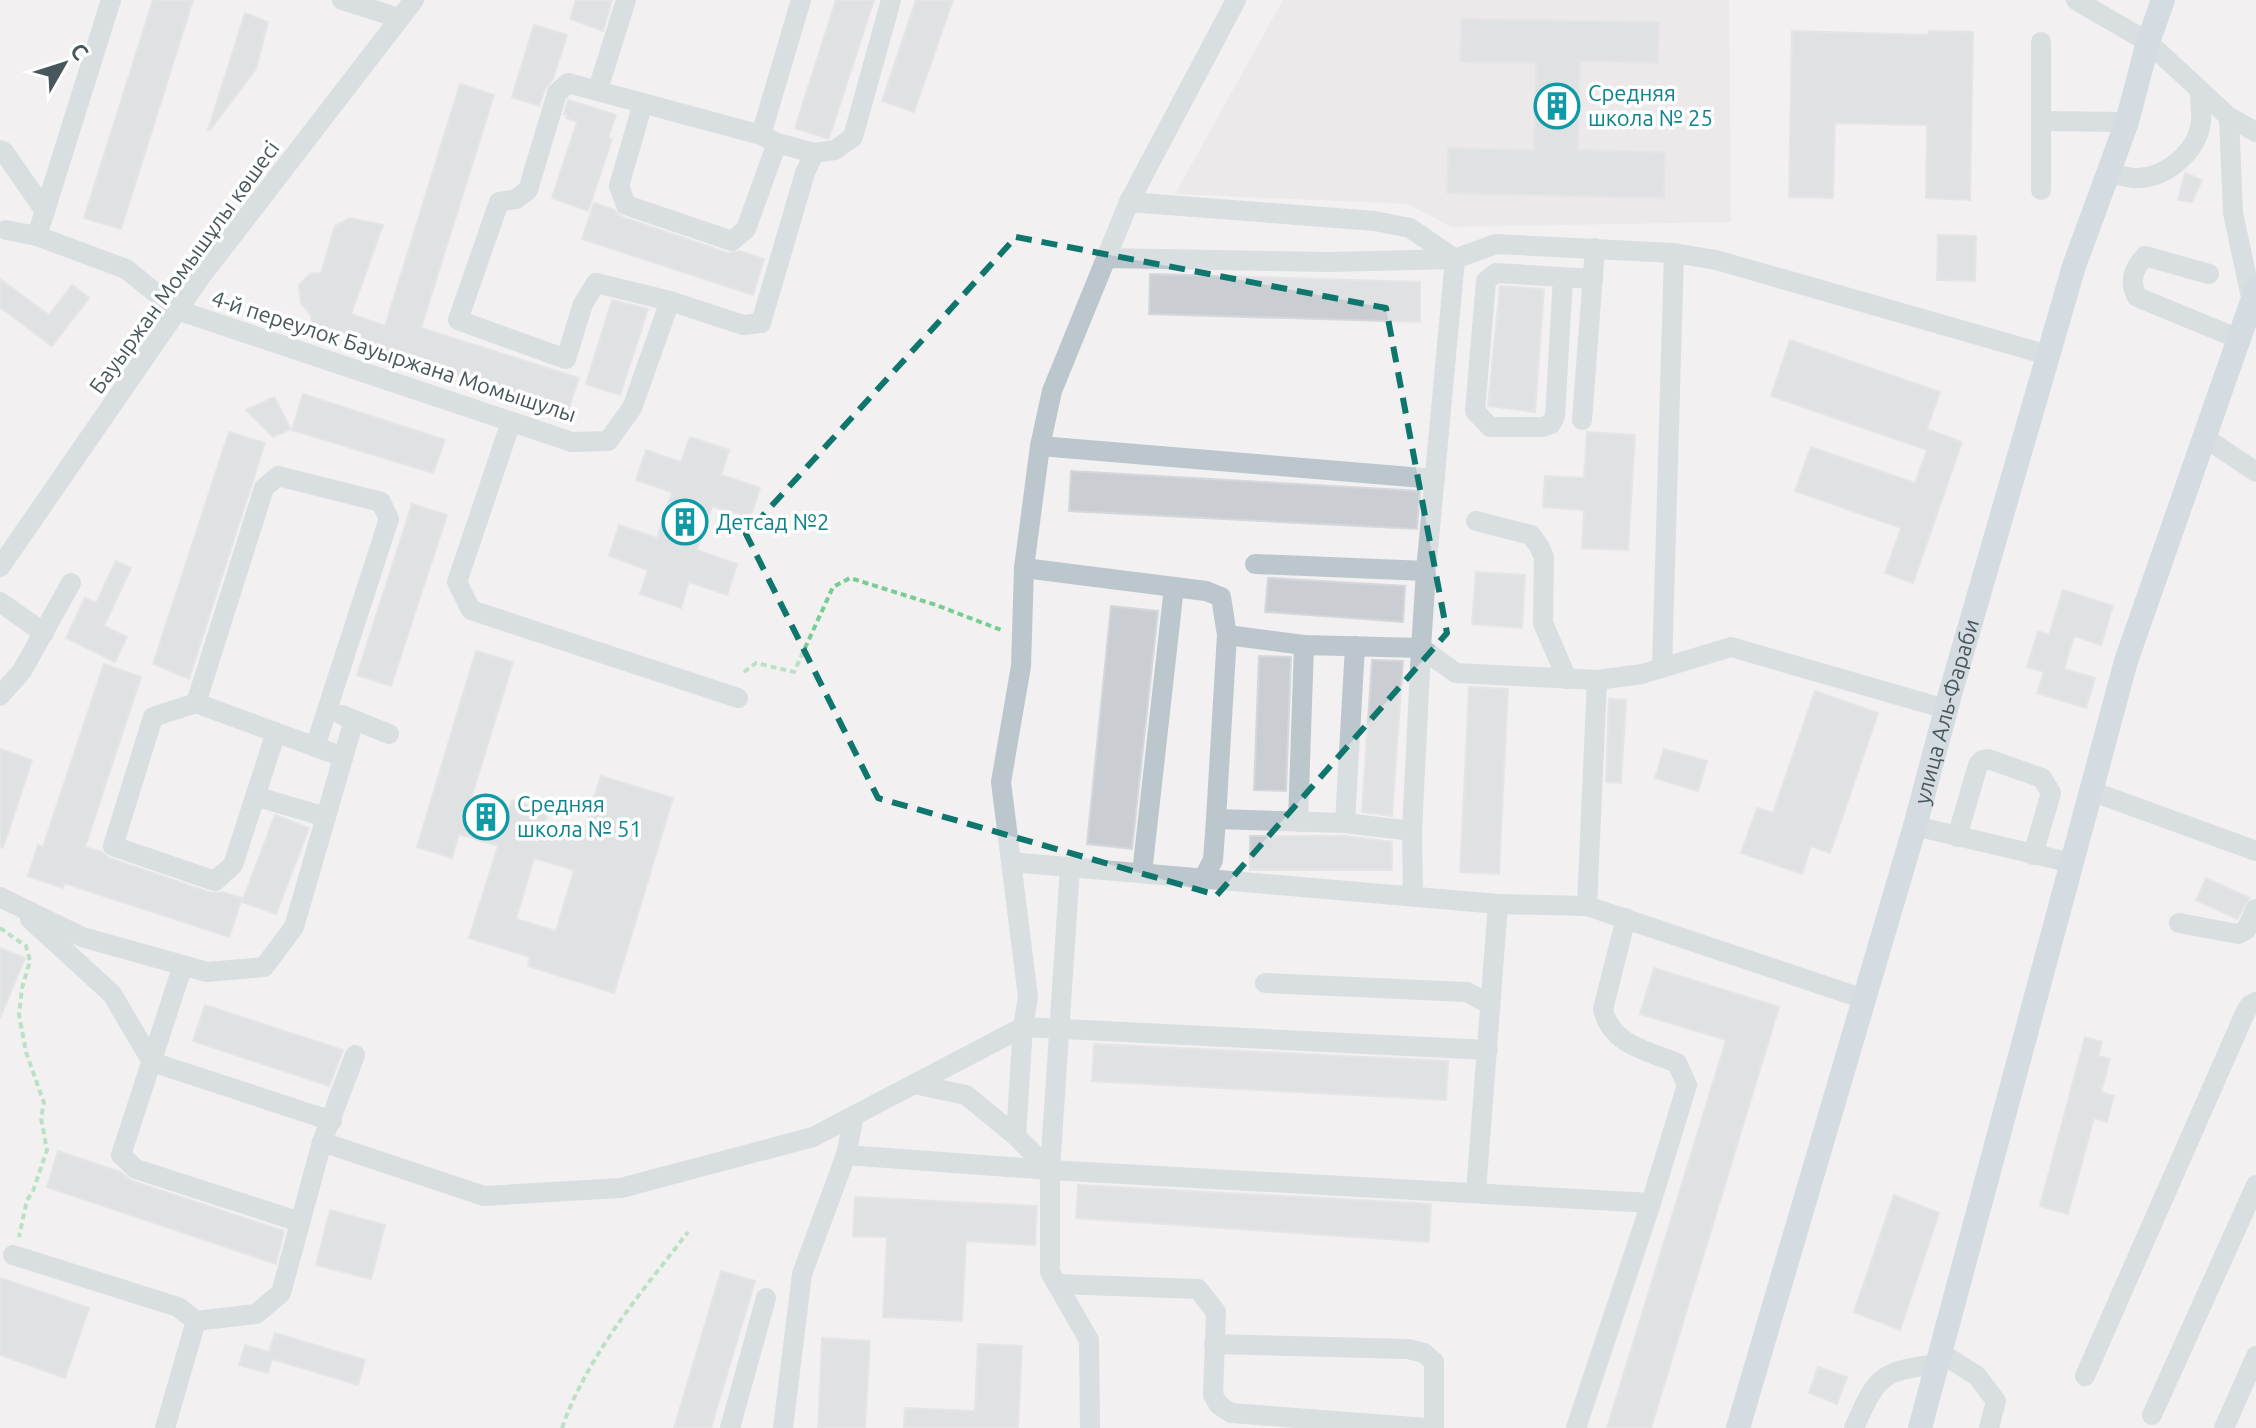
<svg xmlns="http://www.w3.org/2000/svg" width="2256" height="1428" font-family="Ubuntu,sans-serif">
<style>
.education{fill:#e3e1e2}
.building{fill:#caced2;stroke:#d4d7db;stroke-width:2;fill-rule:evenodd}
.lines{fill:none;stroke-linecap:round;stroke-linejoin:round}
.path{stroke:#77cd93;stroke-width:4;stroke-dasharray:6 4;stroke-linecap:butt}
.minor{stroke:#bbc7cc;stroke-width:20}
.major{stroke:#b0c4ce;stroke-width:24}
.marked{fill:none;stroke:#0f766e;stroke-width:6;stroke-dasharray:16 10;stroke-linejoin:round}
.labels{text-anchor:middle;stroke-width:7;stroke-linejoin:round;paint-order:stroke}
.culture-label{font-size:22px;fill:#0d838f;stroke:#fff;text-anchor:start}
.street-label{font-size:22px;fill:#48575d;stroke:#fff}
</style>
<rect width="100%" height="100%" fill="#f2f0f0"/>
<path class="education" d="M1283,0H1729L1731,222L1452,227L1407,204L1175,194Z"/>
<g class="building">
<path d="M153,0H193L121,229L84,218Z"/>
<path d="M576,0H612L603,31L570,19Z"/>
<path d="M836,0H874L829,138H826L795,128Z"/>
<path d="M916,0H953L914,112L882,101Z"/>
<path d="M245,13L268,22L256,69L210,130H208Z"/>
<path d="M1461,19L1659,22L1658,63L1580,61L1578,150L1665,152L1664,198L1447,193L1448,148L1534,150L1536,63L1460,62Z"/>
<path d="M534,25L567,35L553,79L545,89L539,106L512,97Z"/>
<path d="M1792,31L1928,35L1929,31L1973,32L1970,200L1926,198L1927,125L1835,123L1833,198L1789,197Z"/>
<path d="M460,84L494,95L421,328L579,378L568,411L405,359L403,366L361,352L365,339L312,325L311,315L301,303L299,285L310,274L321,273L335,226L350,218L383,225L351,314L385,326Z"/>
<path d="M568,100L616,115L608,138L612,139L588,211L552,198L577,122L566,118L567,115L564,114Z"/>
<path d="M2185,173L2202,180L2192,202L2178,200Z"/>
<path d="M594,203L614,210L622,217L728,253L740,251L764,259L753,295L582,239Z"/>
<path d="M1938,235L1976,236L1975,281L1937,280Z"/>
<path d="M1150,274L1420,282V322L1149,314Z"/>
<path d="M0,279L49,315L72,285L89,298L52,346L0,307Z"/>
<path d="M1500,286L1544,289L1535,412L1488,406Z"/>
<path d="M612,300L648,309L620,395L586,384Z"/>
<path d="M1790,340L1940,392L1927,429L1962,442L1913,583L1885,573L1901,528L1795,491L1811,447L1915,483L1927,450L1771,396Z"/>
<path d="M303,394L445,440L433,473L292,430Z"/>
<path d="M274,397L291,429L273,437L246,410Z"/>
<path d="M229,432L265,443L189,679L153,664Z"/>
<path d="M1587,432L1635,435L1628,550L1582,548L1584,510L1543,507L1545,476L1584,478Z"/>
<path d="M690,437L729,450L721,475L760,488L750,518L712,506L697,550L737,564L727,595L689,582L681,608L640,594L648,570L609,556L619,525L657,538L672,492L636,480L646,450L681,462Z"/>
<path d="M1071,471L1420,491L1417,529L1069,511Z"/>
<path d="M412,504L447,515L391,686L357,675Z"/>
<path d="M116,561L131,568L104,626L127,637L115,662L66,638L85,598L96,603Z"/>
<path d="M1476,572L1525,575L1522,628L1472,624Z"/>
<path d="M1268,578L1405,586L1403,622L1265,612Z"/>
<path d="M2063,590L2113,606L2101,645L2074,636L2064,669L2095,678L2086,708L2037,693L2044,672L2027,667L2038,631L2049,635Z"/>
<path d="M1111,606L1158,611L1132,849L1087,844Z"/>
<path d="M476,651L513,662L471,799L509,810L512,800L549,811L545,822L583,834L601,776L673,798L614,993L528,966L530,957L469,938L498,846L459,834L452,858L417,847ZM534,858L574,870L556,931L516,919Z"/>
<path d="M1259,656L1291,657L1286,791L1254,790Z"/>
<path d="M1372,660L1403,661L1392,816L1362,812Z"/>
<path d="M104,664L141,677L85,847L102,852L109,858L211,893L222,892L242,898L229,937L64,883L63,888L28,876L38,845L43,847Z"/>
<path d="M1469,687L1508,689L1499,874L1460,872Z"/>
<path d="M1815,691L1878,713L1830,853L1811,846L1802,874L1741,853L1757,808L1773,813Z"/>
<path d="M1609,699L1626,700L1621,783L1606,782Z"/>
<path d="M0,749L32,760L3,848L0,847Z"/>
<path d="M1664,749L1707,761L1698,791L1655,778Z"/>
<path d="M275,815L309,828L276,914L242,902Z"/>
<path d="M1250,836H1344L1392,842V870H1250Z"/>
<path d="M2206,878L2250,898L2237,919L2196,900Z"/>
<path d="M0,948L25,958L0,1018Z"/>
<path d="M1654,968L1779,1007L1651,1428H1607L1726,1040L1640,1014Z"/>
<path d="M205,1005L343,1050L329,1086L193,1041Z"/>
<path d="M2085,1037L2102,1042L2098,1056L2110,1059L2101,1092L2114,1096L2107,1122L2094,1118L2068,1214L2040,1206Z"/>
<path d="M1094,1044L1448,1061L1446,1100L1092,1081Z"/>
<path d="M58,1151L120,1172L132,1181L284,1231L276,1264L47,1187Z"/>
<path d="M1078,1185L1431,1204L1429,1242L1076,1218Z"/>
<path d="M1894,1195L1939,1213L1900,1330L1854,1312Z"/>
<path d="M855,1197L1037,1206L1035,1245L966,1241L962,1321L883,1317L887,1237L853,1236Z"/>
<path d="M330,1210L385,1225L371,1279L316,1265Z"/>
<path d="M721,1271L755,1281L711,1428H674Z"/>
<path d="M0,1278L89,1308L65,1378L0,1355Z"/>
<path d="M275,1333L365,1360L358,1385L272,1359L268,1373L239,1365L245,1345L269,1352Z"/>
<path d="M822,1338L870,1341L865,1428H818Z"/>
<path d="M978,1344L1022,1346L1018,1428H904L905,1408L975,1411Z"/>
<path d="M1818,1367L1847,1377L1837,1404L1809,1393Z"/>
</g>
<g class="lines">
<g class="path">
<path d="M744,672L756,663L794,672L833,587L850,578L936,605L1004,631"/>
<path d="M0,928L26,946L30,961L22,988L19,1015L26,1052L44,1103L41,1118L47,1150L33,1191L27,1200L19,1237"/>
<path d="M562,1428C588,1354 641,1293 688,1232"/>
</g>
<g class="minor">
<path d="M342,0L399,18"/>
<path d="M2076,0L2148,42L2229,117L2256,132"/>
<path d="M2041,42V190"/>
<path d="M598,89L626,0"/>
<path d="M643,103L619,186L626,205L732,241L746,229L777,143"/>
<path d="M2229,117L2233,213L2252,302"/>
<path d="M2041,121L2127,122"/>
<path d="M761,135L801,0"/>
<path d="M0,150L4,152L45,211"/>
<path d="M2108,173C2116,174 2124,177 2133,178C2163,180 2196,154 2201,123C2202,114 2200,102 2200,92"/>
<path d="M1129,202L1236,0"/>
<path d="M6,230L37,236L126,269L177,310L572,442L608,441L632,408L670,301L743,325L761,323L805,173L814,153L835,150L853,137L891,0"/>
<path d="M37,236L111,0"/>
<path d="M1106,258L1328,262L1455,259"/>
<path d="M2209,274L2145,256C2133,269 2129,282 2137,297L2239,339"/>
<path d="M1563,277L1555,416L1551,424L1542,427H1490L1475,411L1486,281L1496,273L1593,279"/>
<path d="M670,301L596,283L583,304L566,359L458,320L499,202L516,199L528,190L557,93L568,83L761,135L777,143L814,153"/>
<path d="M1582,420L1595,248"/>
<path d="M511,422L457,582L471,610L738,698"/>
<path d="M2204,437L2256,472"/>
<path d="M1040,446L1435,479"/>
<path d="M1476,521L1531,535L1539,546L1544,557L1543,623L1567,679"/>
<path d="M1255,564L1426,571"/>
<path d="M0,567L199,279L414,0"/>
<path d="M1024,568L1206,591L1221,597L1227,635L1216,819L1213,860L1203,879"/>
<path d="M0,602L44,633"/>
<path d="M1227,635L1304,645L1421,648L1412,831L1413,897"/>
<path d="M1662,668L1674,253"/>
<path d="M0,696L22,671L71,583"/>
<path d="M196,703L264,488L278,476L381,502L389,519L315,747"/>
<path d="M1946,709L1731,647L1642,674L1597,680L1456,673L1421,648L1426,571L1455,259L1496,244L1674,253L1716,260L2048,355"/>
<path d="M342,715L389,734"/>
<path d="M276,732L233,865L215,881L113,846L153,717L196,703L343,757"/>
<path d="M2091,791L2256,851"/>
<path d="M255,796L326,817"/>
<path d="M1216,819L1345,823L1355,646"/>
<path d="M1298,822L1304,645"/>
<path d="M1345,823L1412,831"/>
<path d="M1915,826L2072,863"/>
<path d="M1957,837L1978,765L1982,760L1988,759L2042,778L2051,793L2033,855"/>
<path d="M1011,862L1498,904L1587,906L1864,999"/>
<path d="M1142,873L1174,587"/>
<path d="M0,897L82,937L207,972L264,967L294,927L354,720"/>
<path d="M1587,906L1597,680"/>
<path d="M30,919L112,994L152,1062L332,1121"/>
<path d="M2179,923L2238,934L2246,930L2256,909"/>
<path d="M183,965L121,1155L136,1169L300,1222"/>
<path d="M1265,983L1467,992L1489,1004"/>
<path d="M914,1084L966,1095L1016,1136"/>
<path d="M322,1142L484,1196L621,1188L813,1137L1023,1027L1488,1050"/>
<path d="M846,1155L1050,1170L1651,1203"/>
<path d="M1050,1170L1070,867"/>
<path d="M1476,1192L1498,904"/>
<path d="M13,1255L178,1307L196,1321L165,1428"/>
<path d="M1057,1284L1198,1289L1216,1312L1213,1395L1219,1405L1231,1413L1427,1428"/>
<path d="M196,1321L256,1314L281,1293L322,1142L355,1055"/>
<path d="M1214,1344L1408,1349L1424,1353L1434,1362V1428"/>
<path d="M1941,1353L1977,1376L1996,1401L1989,1428"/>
<path d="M2085,1376L2246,1011L2250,1005L2256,1002"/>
<path d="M2152,1415L2256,1185"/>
<path d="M730,1428L766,1298"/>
<path d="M783,1428L802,1274L846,1155L854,1116"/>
<path d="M1090,1428L1089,1340L1050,1272V1170L1016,1136L1023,1027L1028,997L1001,782L1021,666L1024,568L1040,446L1052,391L1129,202L1375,221L1410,228L1455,259"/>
<path d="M1576,1428L1651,1203L1687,1085L1677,1063C1646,1050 1611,1045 1603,1009L1626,918"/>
<path d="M1854,1428C1877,1376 1880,1371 1938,1364"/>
<path d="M2224,1428L2256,1356"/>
</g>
<g class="major">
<path id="s1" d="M1738,1428L1915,826L1951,691L2074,266L2127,122L2148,42L2163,0"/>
<path d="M1920,1428L2126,661L2256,290"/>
</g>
</g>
<path d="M0 0H2256V1428H0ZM1016,237L1386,308L1447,633L1217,895L878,798L746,534Z" fill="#f2f0f0" fill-opacity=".55" fill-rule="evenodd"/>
<path class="marked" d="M1016,237L1386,308L1447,633L1217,895L878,798L746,534Z"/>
<defs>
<g id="building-ring" transform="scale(2.3)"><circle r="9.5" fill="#fff" stroke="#0f9aa8" stroke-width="1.5"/><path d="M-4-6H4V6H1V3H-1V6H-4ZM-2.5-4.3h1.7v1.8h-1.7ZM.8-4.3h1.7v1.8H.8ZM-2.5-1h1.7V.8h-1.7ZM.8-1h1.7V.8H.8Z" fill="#0f9aa8"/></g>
</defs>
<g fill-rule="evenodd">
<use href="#building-ring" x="1557" y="106"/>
<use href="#building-ring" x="685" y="522"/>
<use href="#building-ring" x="486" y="817"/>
</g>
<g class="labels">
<g class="culture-label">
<text x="1588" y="101">Средняя<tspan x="1588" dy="25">школа № 25</tspan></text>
<text x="716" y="530">Детсад №2</text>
<text x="517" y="812">Средняя<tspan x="517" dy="25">школа № 51</tspan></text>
</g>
<g class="street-label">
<text transform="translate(184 267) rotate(-54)" y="8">Бауыржан Момышұлы көшесі</text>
<text transform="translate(394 356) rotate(18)" y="8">4-й переулок Бауыржана Момышулы</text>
<text dy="8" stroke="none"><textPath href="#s1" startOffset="746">улица Аль-Фараби</textPath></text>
</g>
</g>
<g transform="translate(64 64) rotate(51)" stroke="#ffffff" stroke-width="6" paint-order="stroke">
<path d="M0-6L14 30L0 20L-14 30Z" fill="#48575d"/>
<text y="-12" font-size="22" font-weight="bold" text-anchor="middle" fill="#48575d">С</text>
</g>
</svg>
